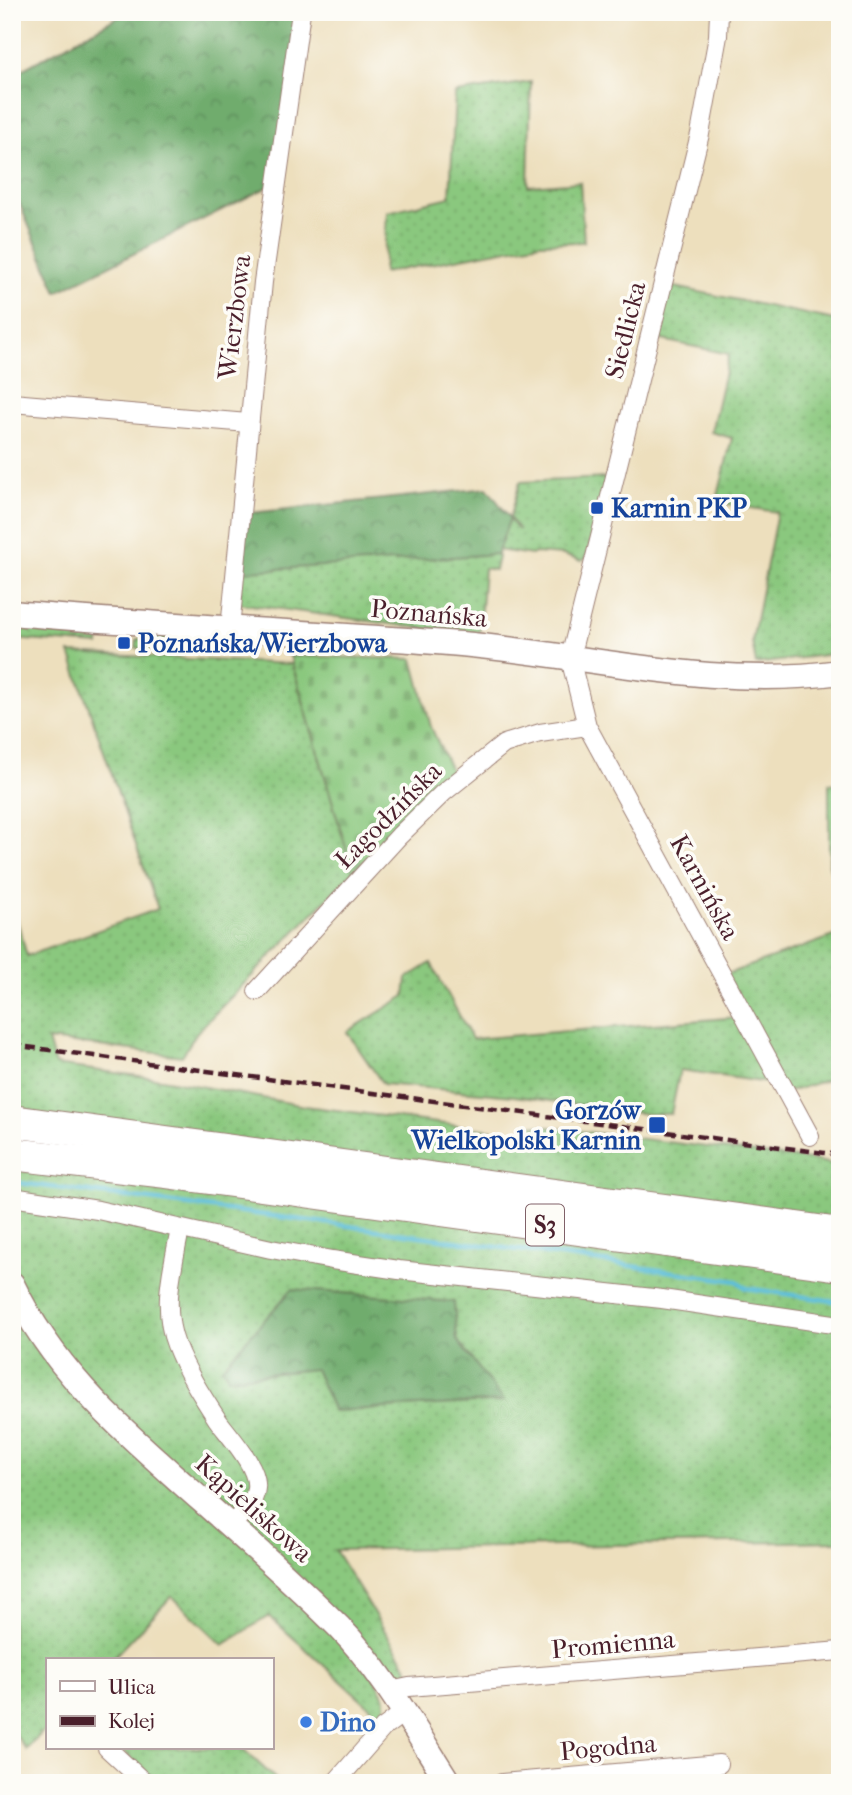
<svg xmlns="http://www.w3.org/2000/svg" width="852" height="1795" font-family="'IM FELL French Canon',serif">
<style>
.grass{fill:url(#grass-dots);stroke:#6a7454;stroke-width:2;fill-rule:evenodd}
.forest{fill:url(#forest-crowns);stroke:#5c664c;stroke-width:2}
.cemetery{fill:url(#cemetery-stones);stroke:#6a7454;stroke-width:2}
.lines{fill:none;stroke-linecap:round;stroke-linejoin:round}
.stream{stroke:#5bbed9;stroke-width:4.5}
.street-casing{stroke:#9c7f74;stroke-width:20}
.secondary-casing{stroke:#9c7f74;stroke-width:27}
.highway-casing{stroke:#9c7f74;stroke-width:34}
.street{stroke:#fff;stroke-width:18}
.secondary{stroke:#fff;stroke-width:24}
.highway{stroke:#fff;stroke-width:32}
.rail{stroke:#4a1f2b;stroke-width:4.5;stroke-dasharray:10 5;stroke-linecap:butt}
.transit-dot{fill:#1a4fb4;stroke:#fdfcf7;stroke-width:2.5}
.shop-dot{fill:#3f7fe0;stroke:#fdfcf7;stroke-width:2.5}
.labels{text-anchor:middle;stroke-width:7;stroke-linejoin:round;paint-order:stroke}
.shield{fill:#fdfcf7;stroke:#806168;stroke-width:2}
.shield-label{font-size:24px;font-weight:bold;fill:#4a1f2b}
.street-label{font-size:26px;fill:#4a1f2b;stroke:#fdfcf7}
.transit-label{font-size:26px;font-weight:bold;fill:#164399;stroke:#fdfcf7;text-anchor:start}
.shop-label{font-size:26px;font-weight:bold;fill:#366cbe;stroke:#fdfcf7;text-anchor:start}
</style>
<defs>
<pattern id="grass-dots" width="8" height="8" patternUnits="userSpaceOnUse" patternTransform="scale(1.75)"><rect width="8" height="8" fill="#8ac87e"/><path d="M2 2h.1M6 6h.1" fill="none" stroke="#79ab6d" stroke-width="1.8" stroke-linecap="round"/></pattern>
<pattern id="forest-crowns" width="20" height="18" patternUnits="userSpaceOnUse" patternTransform="scale(1.75)"><rect width="20" height="18" fill="#6fac6d"/><path d="M2 6a3 3 0 1 1 6 0M12 15a3 3 0 1 1 6 0" fill="none" stroke="#5d8b5a"/></pattern>
<pattern id="cemetery-stones" width="16" height="16" patternUnits="userSpaceOnUse" patternTransform="scale(1.75)"><rect width="16" height="16" fill="#8ac87e"/><path d="M2 7V4a2 2 0 0 1 4 0v3zM10 15v-3a2 2 0 0 1 4 0v3z" fill="#79ab6d"/></pattern>
</defs>
<rect width="100%" height="100%" fill="#fdfcf7"/>
<filter id="ink" filterUnits="userSpaceOnUse"><feTurbulence type="fractalNoise" baseFrequency=".0143" numOctaves="2"/><feDisplacementMap in="SourceGraphic" scale="14" xChannelSelector="R" yChannelSelector="G"/><feConvolveMatrix kernelMatrix="1 2 1 2 8 2 1 2 1" color-interpolation-filters="sRGB"/></filter>
<filter id="wash" filterUnits="userSpaceOnUse"><feTurbulence type="fractalNoise" baseFrequency=".00686" numOctaves="4" result="noise"/><feDisplacementMap in="SourceGraphic" scale="28" xChannelSelector="R" yChannelSelector="G"/><feGaussianBlur stdDeviation="1.57" result="paint"/><feColorMatrix in="noise" values="0 0 0 0 0 0 0 0 0 0 0 0 0 0 0 0 0 1.4 0 .05"/><feComposite in="paint" operator="in"/></filter>
<g filter="url(#wash)">
<rect width="100%" height="100%" fill="#eddfbd"/>
<g class="grass">
<path d="M531,82L528,186L580,182L584,242L540,243L383,273L387,212L450,197L455,93Z"/>
<path d="M670,286L840,321V653L756,664L752,641L777,512L719,503L718,496L732,438L711,432L729,354L657,339Z"/>
<path d="M607,478L586,559L581,561L563,555L535,553L532,555L497,550L509,519L519,530L510,518L520,482Z"/>
<path d="M495,551L498,557L495,570L484,568L479,636L236,603L238,570Z"/>
<path d="M12,621L100,636L99,645L12,639Z"/>
<path d="M192,635L204,636L202,647L197,651L136,648L137,639Z"/>
<path d="M70,653L292,664L353,872L197,1032L182,1056L48,1040L55,1065L162,1079L305,1106L522,1134L524,1124L818,1161L840,1166V1541L335,1550L415,1680L407,1682L385,1667L358,1658C371,1676 395,1696 381,1717L269,1616L223,1645L172,1596L111,1660H47V1727L26,1750L12,1730V902L27,956L158,909ZM453,1302L457,1340L503,1401L334,1411L315,1369Z"/>
<path d="M829,783L840,785V899L829,865Z"/>
<path d="M840,934V1076L785,1093L769,1083L680,1070L671,1114H648L514,1096L383,1084L347,1032L405,996L407,978L431,963L472,1039L739,1017L721,976Z"/>
<path d="M126,1748H242L280,1783H157L123,1751Z"/>
</g>
<g class="forest">
<path d="M127,12H301L276,183L57,292L12,186V75Z"/>
<path d="M487,488L510,518L497,554L235,572L236,516L250,513Z"/>
<path d="M292,1289L454,1302L457,1340L504,1401L334,1411L315,1369L229,1378L222,1367Z"/>
</g>
<path class="cemetery" d="M290,656L413,659L431,727L453,775L353,872Z"/>
<g class="lines">
<path class="stream" d="M12,1182L349,1226L737,1281L746,1288L840,1302"/>
</g>
</g>
<g filter="url(#ink)">
<g class="lines">
<g class="street-casing">
<g id="street">
<path d="M719,12L718,36L700,134L570,658L587,726L810,1136"/>
<path d="M12,403L248,423"/>
<path d="M230,629L263,282L301,12"/>
<path d="M257,991L399,836L443,793L504,744L540,733L587,726"/>
<path d="M12,1197L98,1210L271,1249L332,1260L399,1270L662,1299L840,1325"/>
<path d="M180,1229C173,1268 161,1306 176,1345C186,1371 202,1396 217,1419C229,1436 259,1467 256,1488C255,1504 240,1516 229,1526"/>
<path d="M390,1691L409,1687L840,1651"/>
<path d="M107,1748L145,1783"/>
<path d="M335,1783L383,1728L403,1713"/>
<path d="M502,1783L719,1764"/>
</g>
</g>
<g class="secondary-casing">
<g id="secondary">
<path d="M12,613C162,626 312,632 461,644C587,655 713,690 840,672"/>
<path d="M12,1284C52,1368 115,1423 183,1484C236,1531 289,1577 339,1627C383,1672 415,1730 449,1783"/>
</g>
</g>
<g class="highway-casing">
<g id="highway">
<path d="M12,1121L840,1234"/>
<path d="M12,1154L167,1172L840,1265"/>
</g>
</g>
<use href="#street" class="street"/>
<use href="#secondary" class="secondary"/>
<use href="#highway" class="highway"/>
<path class="rail" d="M12,1045L840,1155"/>
</g>
</g>
<g class="transit-dot">
<rect x="590" y="501" width="14" height="14" rx="3.5"/>
<rect x="117" y="636" width="14" height="14" rx="3.5"/>
<rect x="648" y="1116" width="18" height="18" rx="3.5"/>
</g>
<circle class="shop-dot" cx="306" cy="1722" r="7"/>
<g class="labels">
<rect class="shield" x="526" y="1204.5" width="38" height="41" rx="5"/>
<g class="shield-label">
<text x="545" y="1233">S3</text>
</g>
<g class="street-label">
<text transform="translate(234 317) rotate(-83)" y="9">Wierzbowa</text>
<text transform="translate(625 330) rotate(-76)" y="9">Siedlicka</text>
<text transform="translate(429 613) rotate(5)" y="9">Poznańska</text>
<text transform="translate(388 815) rotate(-45)" y="9">Łagodzińska</text>
<text transform="translate(705 887) rotate(61)" y="9">Karnińska</text>
<text transform="translate(254 1508) rotate(42)" y="9">Kąpieliskowa</text>
<text transform="translate(613 1644) rotate(-5)" y="9">Promienna</text>
<text transform="translate(608 1747) rotate(-5)" y="9">Pogodna</text>
</g>
<g class="transit-label">
<text x="611" y="517">Karnin PKP</text>
<text x="138" y="652">Poznańska/Wierzbowa</text>
<text x="641" y="1119" text-anchor="end">Gorzów<tspan x="641" dy="30">Wielkopolski Karnin</tspan></text>
</g>
<g class="shop-label">
<text x="320" y="1731">Dino</text>
</g>
</g>
<rect width="852" height="1795" fill="none" stroke="#fdfcf7" stroke-width="42"/>
<rect x="46" y="1658" width="228" height="91" fill="#fdfcf7" stroke="#b5a4a5" stroke-width="2"/>
<rect x="60" y="1681" width="35" height="10" fill="#ffffff" stroke="#b5a4a5" stroke-width="2"/>
<text x="108" y="1694" font-size="21" fill="#4a1f2b">Ulica</text>
<rect x="60" y="1716" width="35" height="10" fill="#4a1f2b" stroke="#b5a4a5" stroke-width="2"/>
<text x="108" y="1728" font-size="21" fill="#4a1f2b">Kolej</text>
</svg>
